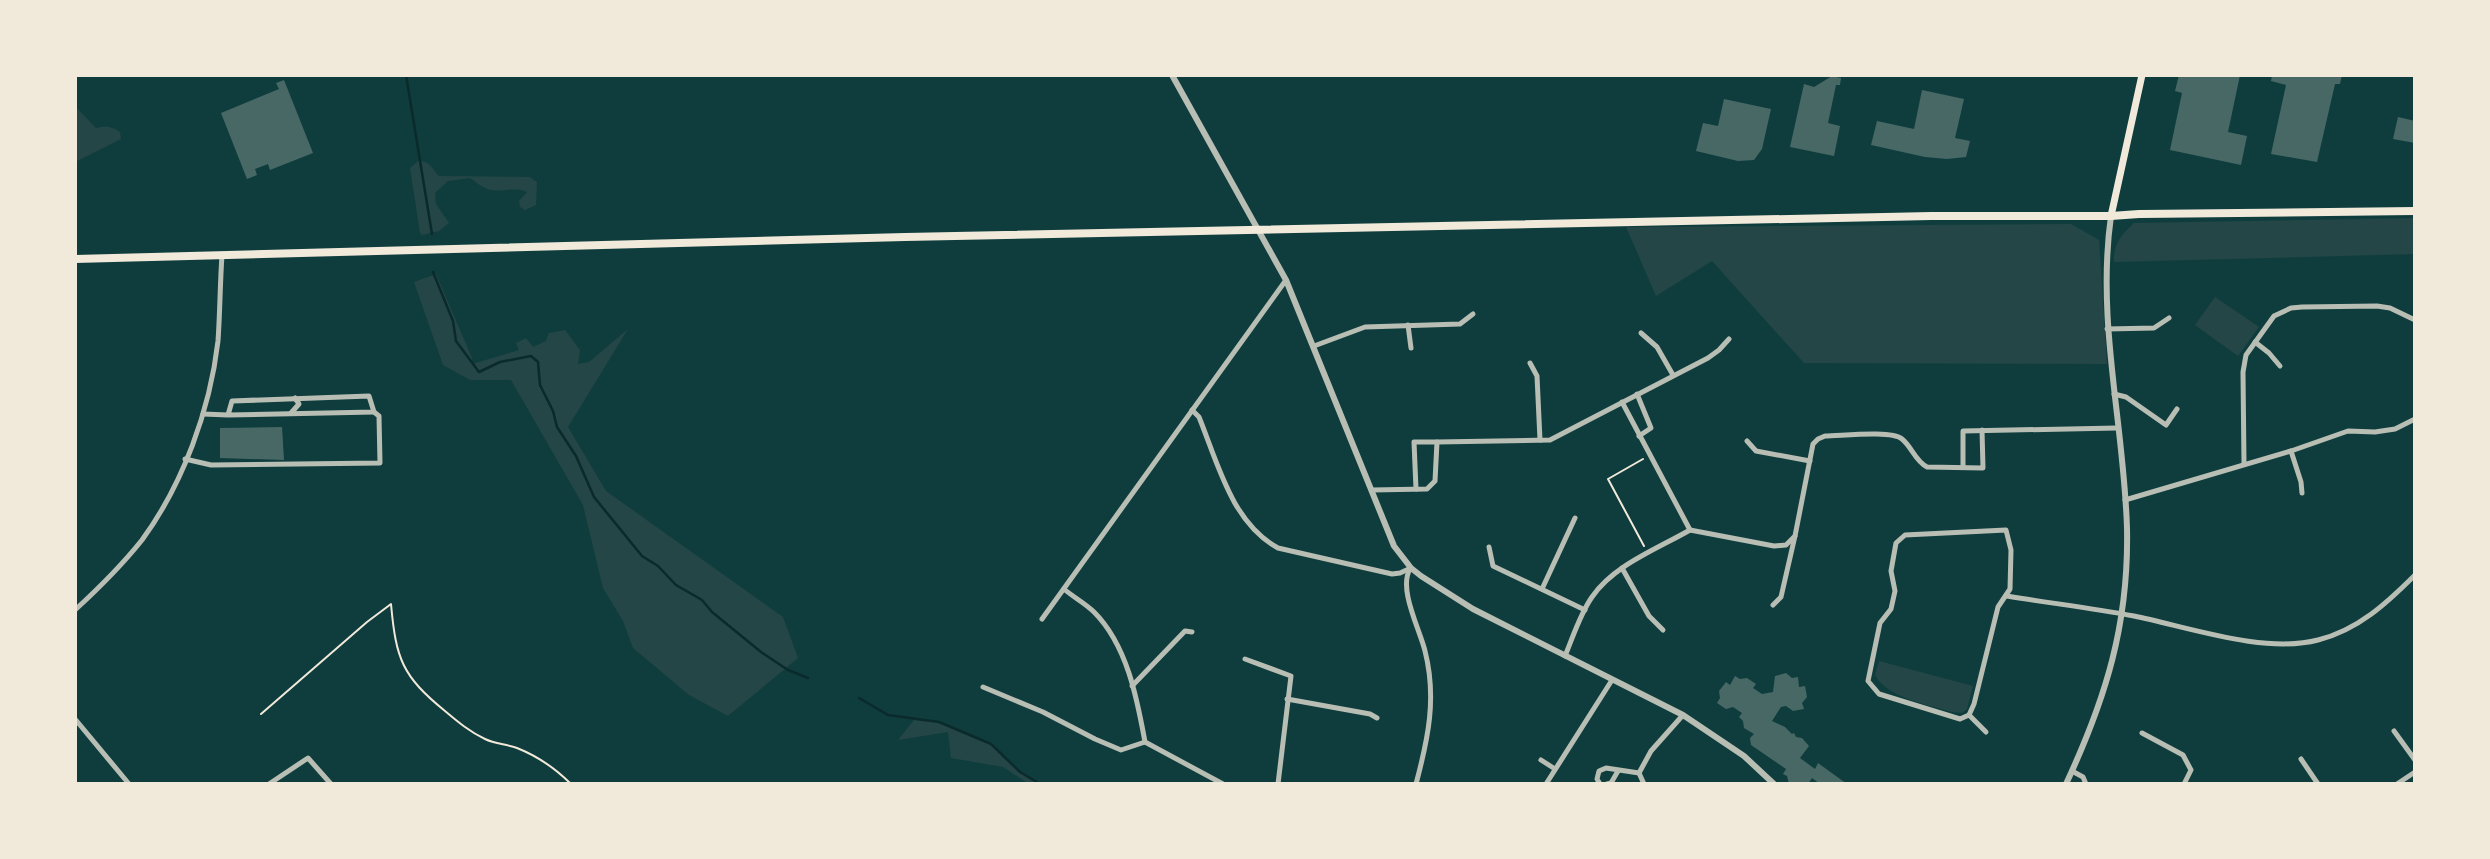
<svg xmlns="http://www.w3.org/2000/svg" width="2490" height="859" font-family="Manrope,sans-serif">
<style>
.green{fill:#244646}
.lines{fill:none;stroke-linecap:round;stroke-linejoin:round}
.stream{stroke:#0a2a2b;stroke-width:2.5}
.building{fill:#486865}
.path{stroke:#f1e9da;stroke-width:2}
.minor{stroke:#b8beb3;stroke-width:5}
.tertiary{stroke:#b8beb3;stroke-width:6}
.secondary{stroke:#f1e9da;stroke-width:7}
.primary{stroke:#f1e9da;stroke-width:8}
</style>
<rect width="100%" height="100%" fill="#0f3d3e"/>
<g class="green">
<path d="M75,106L96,128C106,126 111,126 120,132L121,139L75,162Z"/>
<path d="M418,161C430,160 432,169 439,176L530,177L537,182L536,205L525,210L520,207L519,201L527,192C514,186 498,194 485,188C480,186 475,181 470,178L448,181L435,193L436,204L449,223L439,231L422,235L420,233L410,168Z"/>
<path d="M2415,218V254L2114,262C2113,244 2121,235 2134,223Z"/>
<path d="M2071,224L2099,240L2107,364L1804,363L1712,261L1656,296L1626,227Z"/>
<path d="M436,274L472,358V364L519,350L516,343L526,338L533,347L546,341L549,333L565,330L580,350L578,364L589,362L628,329L568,427L606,491L783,617L798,658L728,716L689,695L633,648L623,621L603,588L583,505L511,380H470L443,365L414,282Z"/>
<path d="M2215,297L2259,327L2238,356L2195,325Z"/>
<path d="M1879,661L1973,686L1967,709L1962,713L1952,712C1929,705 1887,698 1875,675Z"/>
<path d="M914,720L939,722L991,744L1020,772L1040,784H1029L1003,767L951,758L948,732L898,740Z"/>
</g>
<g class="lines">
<g class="stream">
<path d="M406,75L432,234"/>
<path d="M433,272L453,321L456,341L479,372L500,362L531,356L538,362L540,385L553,411L557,427L576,456L594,497L642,556L658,566L676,585L702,600L712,612L761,652L788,670L808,678"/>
<path d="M859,698L888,715L939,722L991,744L1020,772L1040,784"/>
</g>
</g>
<g class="building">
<path d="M2179,75H2240L2228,132L2247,136L2241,165L2170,150L2182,93L2175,91Z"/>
<path d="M2272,75H2342L2340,84H2335L2317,162L2271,154L2286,85L2271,81Z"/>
<path d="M1832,76L1841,78L1840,85H1836L1828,123L1840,126L1834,156L1790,147L1804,84L1814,87Z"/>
<path d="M284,80L313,153L270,170L268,164L255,169L257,175L247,179L221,113L279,89L276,83Z"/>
<path d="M1922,90L1964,99L1955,138L1970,141L1966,157L1947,159L1925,157L1871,145L1877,121L1914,129Z"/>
<path d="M1724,99L1771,109L1762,149L1754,160L1738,161L1696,151L1703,123L1718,126Z"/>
<path d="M2398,117L2415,121V143L2393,139Z"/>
<path d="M282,427L284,460L220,458V428Z"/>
<path d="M1786,673L1792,678L1798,677L1799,687L1805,686L1807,697L1802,703L1804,709L1793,711L1786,706L1781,707L1772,721L1785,727L1792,734L1794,733L1796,737L1802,738L1809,746L1800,758L1815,769L1818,763L1847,784H1820L1812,778L1808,784H1789L1787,776L1783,774L1786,769L1751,745L1750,738L1754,734L1744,728L1743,721L1739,717L1742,713L1733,707L1726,709L1717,703L1720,698L1719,691L1726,682L1730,685L1735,676L1740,679L1747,678L1756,684L1753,688L1762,694L1773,692L1775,676Z"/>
</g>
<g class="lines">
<g class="path">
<path d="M1643,459L1608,479L1644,546"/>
<path d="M261,714L367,622L391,604C396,659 402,676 445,711C458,722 470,732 485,739C495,744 506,744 517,748C537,756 556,769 571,784"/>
</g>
<g class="minor">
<path d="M1408,325L1411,348"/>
<path d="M2107,329L2154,328L2169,318"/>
<path d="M1641,333L1657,347L1673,375"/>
<path d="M2255,342L2269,353L2280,366"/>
<path d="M1314,346L1365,327L1460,324L1473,314"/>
<path d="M1530,363L1537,376L1540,440"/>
<path d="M1637,394L1651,428L1639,436"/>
<path d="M2114,394L2126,397L2166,425L2177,409"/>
<path d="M1192,410L1199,417C1218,464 1232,523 1278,548L1392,574L1400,573L1411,568"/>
<path d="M291,413L299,404L295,398"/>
<path d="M203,414L228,415L374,412L369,396L232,401L228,415"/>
<path d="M1747,441L1756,451L1810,461"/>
<path d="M2291,451L2301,482L2302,493"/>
<path d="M185,459L211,465L380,463L379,416L374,412"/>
<path d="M2244,464L2243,372L2246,355L2274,316L2291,308L2302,307L2377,306L2390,308L2415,320"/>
<path d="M1963,467V431L2117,428"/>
<path d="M1416,489L1414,442H1437"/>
<path d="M1372,490L1427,489L1435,481L1437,442L1550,440L1708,358L1719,350L1729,339"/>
<path d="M2125,500L2291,451L2348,431L2375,432L2395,429L2415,419"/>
<path d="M1690,530L1774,546L1786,545L1795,536L1813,444L1818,439L1825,436C1841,436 1891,430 1902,439C1912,447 1915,461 1927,467L1983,468L1982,430"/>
<path d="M2006,530L2011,550L2010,589L1998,607L1974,704L1969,715L1960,719L1879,694L1868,681L1880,623L1891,609L1895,591L1891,571L1896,543L1905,535Z"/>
<path d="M1489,547L1493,566L1585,610"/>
<path d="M1622,568L1649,616L1663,630"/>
<path d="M1410,569C1398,589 1420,630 1425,651C1437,698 1428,739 1416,784"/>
<path d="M1064,589C1073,597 1085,603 1094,612C1127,645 1137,698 1145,742L1223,784"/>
<path d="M1542,589L1575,518"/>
<path d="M2007,596C2049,603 2092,608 2134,616C2188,627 2264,654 2318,640C2358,630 2387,603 2415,575"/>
<path d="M1773,605L1781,597L1795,536"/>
<path d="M75,610C99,588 122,565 142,540C183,484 210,410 218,341C220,313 220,284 222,255"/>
<path d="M1042,619L1286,280"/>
<path d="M1565,656C1573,637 1580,614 1592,597C1614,565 1657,549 1690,530L1622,402"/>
<path d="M1245,659L1291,676L1278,784"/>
<path d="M1132,686L1185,631L1192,632"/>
<path d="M983,687L1043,712L1095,739L1121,750L1145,742"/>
<path d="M1287,699L1370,714L1377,718"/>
<path d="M1969,715L1986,732"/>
<path d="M75,719L129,784"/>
<path d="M2394,731L2415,760"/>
<path d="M2142,733L2183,755L2191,770L2184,784"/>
<path d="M2301,759L2318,784"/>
<path d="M1541,760L1555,769"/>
<path d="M2072,771L2083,777L2086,784"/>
<path d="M269,784L308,758L331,784"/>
<path d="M1546,784L1612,680"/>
<path d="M1600,784L1597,779L1599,771L1606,768L1639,773"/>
<path d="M1607,784L1611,783L1618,771"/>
<path d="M1644,784L1639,773L1651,751L1683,715"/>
<path d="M2397,784L2415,772"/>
</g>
<g class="tertiary">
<path d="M1172,75L1286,280L1394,546L1411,568L1421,576L1473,609L1683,715L1744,756L1774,784"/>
<path d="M2066,784C2106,698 2129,624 2127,528C2124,424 2096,321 2111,216"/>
</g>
<path class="secondary" d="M2111,216L2142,75"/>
<path class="primary" d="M75,259L905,237L1931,216H2111L2139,214L2415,211"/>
</g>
<rect width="2490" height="859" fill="none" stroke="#f1e9da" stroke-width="154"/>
</svg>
